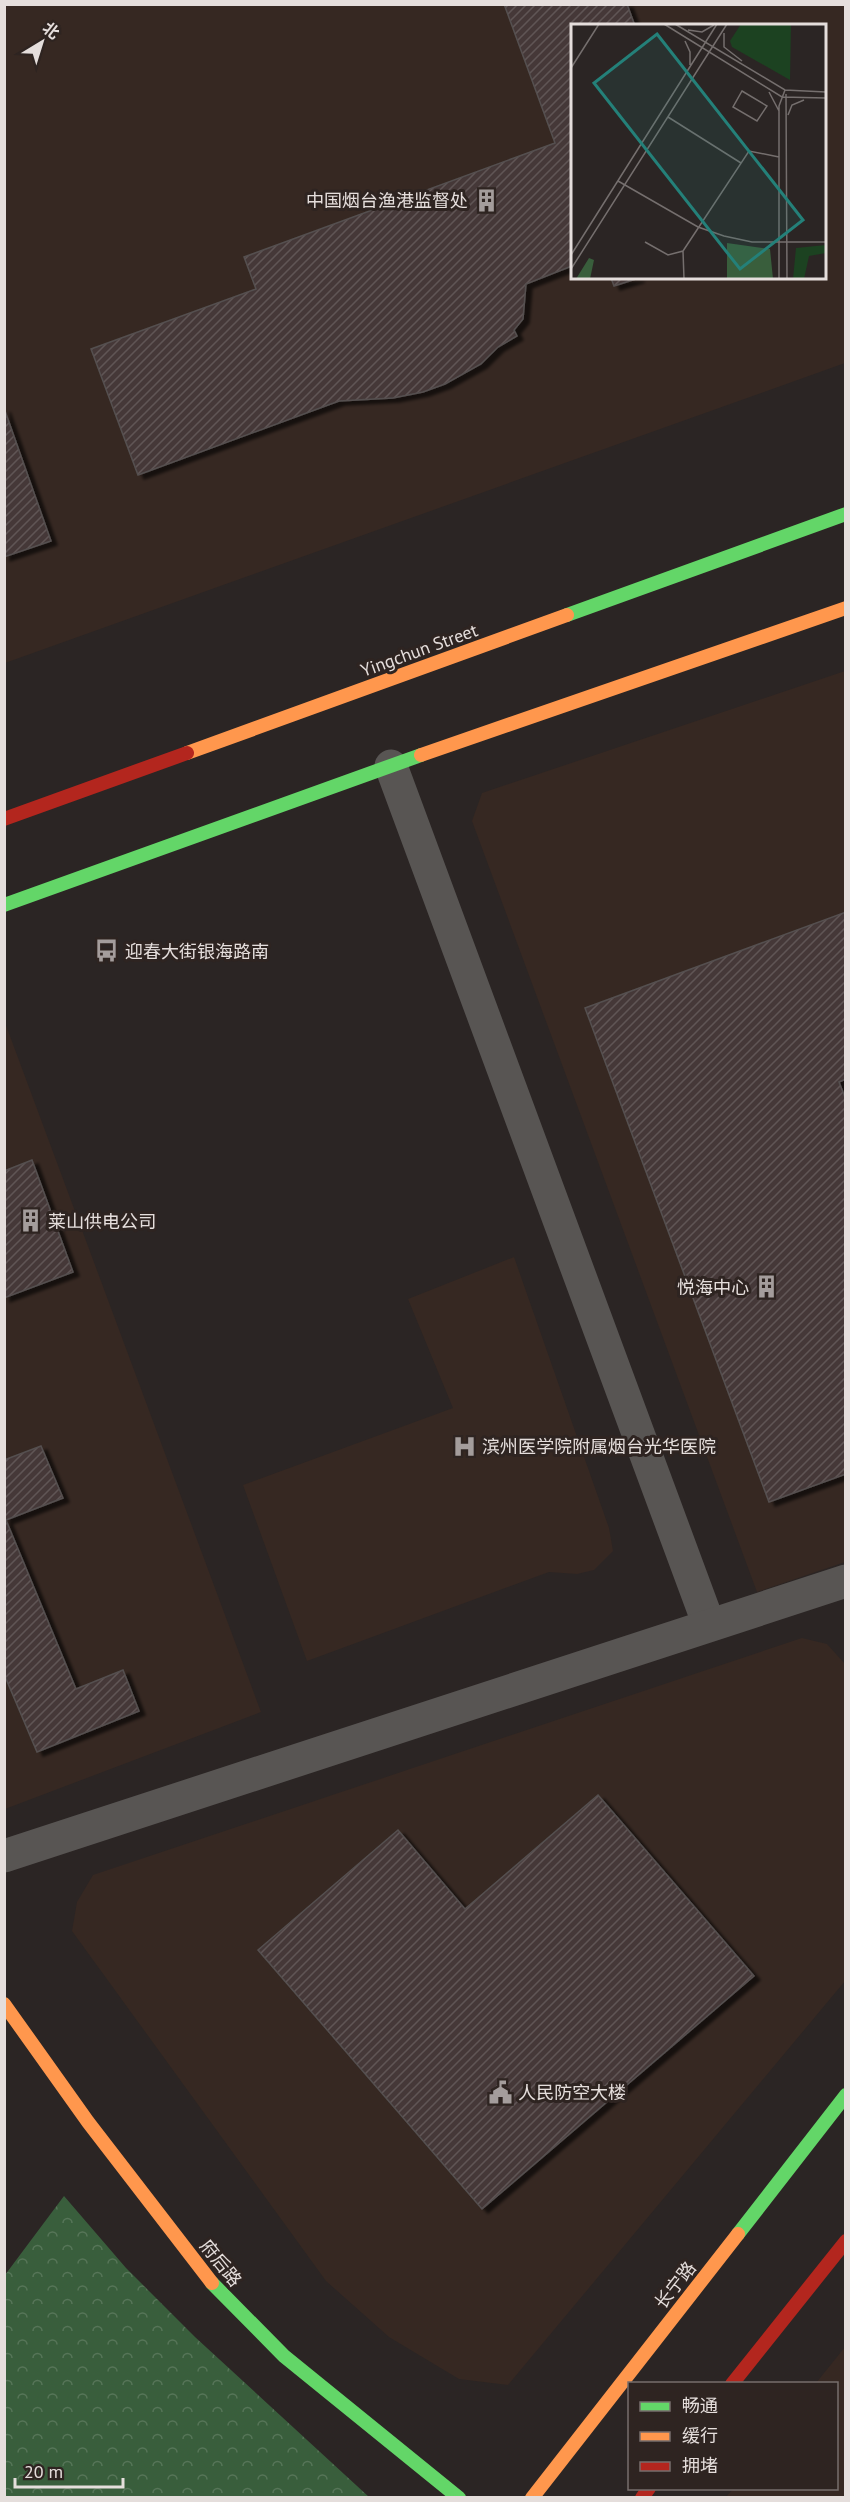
<svg xmlns="http://www.w3.org/2000/svg" width="850" height="2502" font-family="'PT Sans','Noto Sans SC',sans-serif">
<style>
.built{fill:#362822;fill-rule:evenodd}
.forest{fill:url(#forest-crowns)}
.building{fill:url(#building-hatch);stroke:#555050;stroke-width:1.5;filter:url(#shadow)}
.lines{fill:none;stroke-linecap:round;stroke-linejoin:round}
.street{stroke:#585553;stroke-width:33}
.fast{stroke:#63d668;stroke-width:14}
.slow{stroke:#ff974d;stroke-width:14}
.jam{stroke:#b3261e;stroke-width:14}
.labels{text-anchor:middle;dominant-baseline:central;stroke-width:6;stroke-linejoin:round;paint-order:stroke}
.poi-label{font-size:18px;fill:#e5dedc;stroke:#2e2421;text-anchor:start}
.street-label{font-size:18px;fill:#e5dedc;stroke:#2e2421}
.inset-road{fill:none;stroke:#756f6e;stroke-width:1.5}
.view{fill:#248079;fill-opacity:0.15;stroke:#248079;stroke-width:3}
.inset-edge{fill:none;stroke:#e5dedc;stroke-width:3}
</style>
<defs>
<pattern id="forest-crowns" width="20" height="18" patternUnits="userSpaceOnUse" patternTransform="scale(1.5)"><rect width="20" height="18" fill="#395e3c"/><path d="M2 6a3 3 0 1 1 6 0M12 15a3 3 0 1 1 6 0" fill="none" stroke="#567558"/></pattern>
<pattern id="building-hatch" width="6" height="6" patternUnits="userSpaceOnUse" patternTransform="scale(1.5)"><rect width="6" height="6" fill="#453939"/><path d="M-1 1l2-2M0 6l6-6M5 7l2-2" fill="none" stroke="#605555"/></pattern>
<filter id="shadow"><feDropShadow dx="6" dy="4" stdDeviation="1.5" flood-color="#0009"/></filter>
</defs>
<rect width="100%" height="100%" fill="#2b2524"/>
<g class="built">
<path d="M4 5H845V363L5 663ZM572 26H824V278H572Z"/>
<polygon points="845,671 845,1562 757,1592 472,821 482,793"/>
<polygon points="4,1020 261,1712 5,1809 4,1809"/>
<polygon points="514,1257 609,1528 613,1551 594,1570 577,1574 549,1572 307,1661 243,1485 453,1408 408,1299"/>
<polygon points="802,1638 827,1644 845,1664 845,1981 508,2385 459,2379 389,2337 326,2281 72,1931 77,1902 93,1875"/>
<polygon points="845,2347 845,2497 726,2497 733,2489 836,2488 836,2384 816,2383"/>
</g>
<polygon class="forest" points="64,2196 126,2268 195,2337 369,2497 5,2497 5,2275"/>
<g class="building">
<polygon points="504,4 627,4 635,26 572,26 572,266 526,284 523,319 514,330 517,336 498,347 481,364 445,384 423,392 393,398 339,401 138,475 91,349 256,289 244,257 555,143"/>
<polygon points="611,278 639,278 614,286"/>
<polygon points="4,408 51,541 4,557"/>
<polygon points="846,912 846,1079 839,1082 846,1100 846,1474 769,1502 585,1008"/>
<polygon points="32,1160 73,1272 4,1298 4,1171"/>
<polygon points="41,1446 63,1498 6,1520 76,1689 123,1670 139,1711 37,1752 4,1674 4,1460"/>
<polygon points="598,1795 754,1976 482,2209 258,1950 398,1830 465,1909"/>
</g>
<g class="lines">
<g class="street">
<polyline points="391,766 709,1625"/>
<polyline points="4,1856 846,1581"/>
</g>
<g class="fast">
<polyline points="567,615 846,514"/>
<polyline points="4,905 421,755"/>
<polyline points="738,2234 846,2095"/>
<polyline points="212,2283 284,2356 459,2498"/>
</g>
<g class="slow">
<polyline points="187,753 567,615"/>
<polyline points="421,755 846,608"/>
<polyline points="4,2004 88,2122 212,2283"/>
<polyline points="532,2498 738,2234"/>
</g>
<g class="jam">
<polyline points="4,819 187,753"/>
<polyline points="732,2384 846,2241"/>
<polyline points="642,2498 649,2488"/>
</g>
</g>
<defs>
<symbol id="building-bare" viewBox="-9 -9 18 18"><path d="M-4-6H4V6H1V3H-1V6H-4ZM-2.5-4.3h1.7v1.8h-1.7ZM.8-4.3h1.7v1.8H.8ZM-2.5-1h1.7V.8h-1.7ZM.8-1h1.7V.8H.8Z" fill="#a49d9c" stroke="#2e2421" stroke-width="2.5" paint-order="stroke"/></symbol>
<symbol id="bus-bare" viewBox="-9 -9 18 18"><path d="M-5-6H5V4H4V6H2V4H-2V6H-4V4H-5ZM-3.5-4V0h7V-4ZM-3.5 1.2v1.5H-2V1.2ZM2 1.2v1.5H3.5V1.2Z" fill="#a49d9c" stroke="#2e2421" stroke-width="2.5" paint-order="stroke"/></symbol>
<symbol id="hospital-bare" viewBox="-9 -9 18 18"><path d="M-5-5h3v3.5h4V-5h3V5h-3V1.5h-4V5h-3Z" fill="#a49d9c" stroke="#2e2421" stroke-width="2.5" paint-order="stroke"/></symbol>
<symbol id="civic-bare" viewBox="-9 -9 18 18"><path d="M-.6-6.5H3V-4.5H.6V-3L4-1V1h2V6H-6V1h2V-1L-.6-3ZM-1.2 2.5V6h2.4V2.5Z" fill="#a49d9c" stroke="#2e2421" stroke-width="2.5" paint-order="stroke"/></symbol>
</defs>
<g fill-rule="evenodd">
<use href="#building-bare" x="470" y="184" width="33" height="33"/>
<use href="#bus-bare" x="90" y="934" width="33" height="33"/>
<use href="#building-bare" x="14" y="1204" width="33" height="33"/>
<use href="#building-bare" x="750" y="1270" width="33" height="33"/>
<use href="#hospital-bare" x="448" y="1430" width="33" height="33"/>
<use href="#civic-bare" x="484" y="2076" width="33" height="33"/>
</g>
<g class="labels">
<g class="poi-label">
<text x="468" y="200" text-anchor="end">中国烟台渔港监督处</text>
<text x="125" y="951">迎春大街银海路南</text>
<text x="48" y="1221">莱山供电公司</text>
<text x="749" y="1287" text-anchor="end">悦海中心</text>
<text x="482" y="1446">滨州医学院附属烟台光华医院</text>
<text x="518" y="2092">人民防空大楼</text>
</g>
<g class="street-label">
<text transform="translate(419 650) rotate(-20)">Yingchun Street</text>
<text transform="translate(221 2263) rotate(51)">府后路</text>
<text transform="translate(675 2285) rotate(-52)">长宁路</text>
</g>
</g>
<g transform="translate(571 24)">
<rect width="255" height="255" fill="#2b2524"/>
<path d="M255 221V229L238 232 233 255H222L225 224Z" fill="#1c4221"/>
<path d="M156 219 199 225 202 255H156ZM18 234 23 236 19 255H5Z" fill="#395e3c"/>
<path d="M170 0H220L219 56 161 23 159 17Z" fill="#1c4221"/>
<path class="inset-road" d="M93 0 211 73 255 74M104 0 214 66 255 68M117 6 131 8 143 1M153 9V23L171 37M114 17 119 28V41M0 44 28 0M171 67 196 82 186 97 162 83ZM198 68 208 87M215 70 216 255M217 91 221 81 233 76M97 93 170 139M47 157 127 203 153 212 181 218H255M74 218 97 231 112 227 178 127 208 133M112 227 113 255M0 231 146 0M0 245 156 0M208 255V82L214 66"/>
<path class="view" d="M86 10 232 196 169 245 23 59Z"/>
<rect width="255" height="255" class="inset-edge"/>
</g>
<rect width="850" height="2502" fill="none" stroke="#e5dedc" stroke-width="12"/>
<rect x="628" y="2382" width="210" height="108" fill="#2e2421" stroke="#776e6c" stroke-width="1.5"/>
<rect x="640" y="2402" width="30" height="9" fill="#63d668" stroke="#776e6c" stroke-width="1.5"/>
<text x="682" y="2412" font-size="18" fill="#e5dedc">畅通</text>
<rect x="640" y="2432" width="30" height="9" fill="#ff974d" stroke="#776e6c" stroke-width="1.5"/>
<text x="682" y="2442" font-size="18" fill="#e5dedc">缓行</text>
<rect x="640" y="2462" width="30" height="9" fill="#b3261e" stroke="#776e6c" stroke-width="1.5"/>
<text x="682" y="2472" font-size="18" fill="#e5dedc">拥堵</text>
<g transform="translate(42 42) rotate(38)" stroke="#2e2421" stroke-width="4.5" paint-order="stroke">
<path d="M0-4.5L10 22L0 15L-10 22Z" fill="#e5dedc"/>
<text y="-9" font-size="16" font-weight="bold" text-anchor="middle" fill="#e5dedc">北</text>
</g>
<path d="M15 2478v9h108v-9" fill="none" stroke="#e5dedc" stroke-width="3"/>
<text x="24" y="2478" font-size="18" fill="#e5dedc" stroke="#2e2421" stroke-width="4.5" paint-order="stroke">20 m</text>
</svg>
